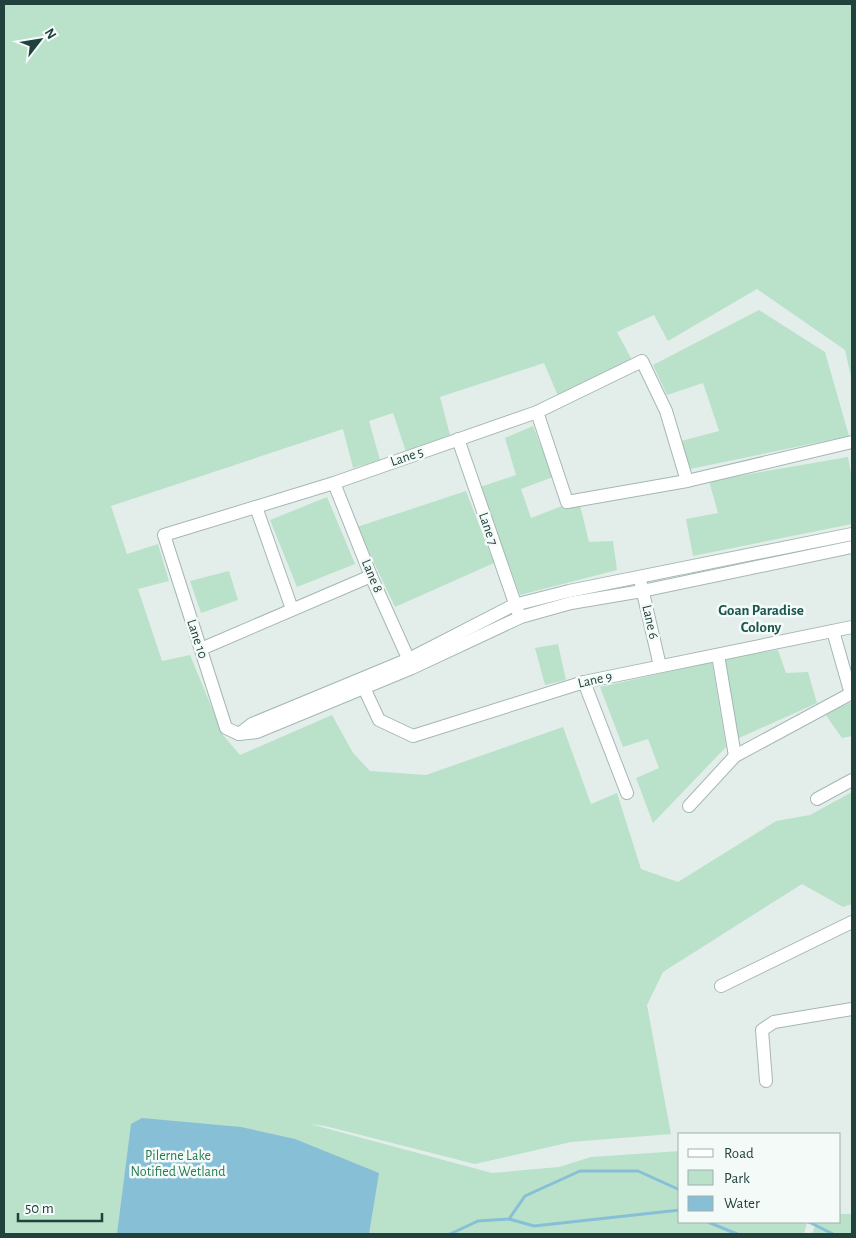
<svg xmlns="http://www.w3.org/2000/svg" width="856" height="1238" font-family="'Alegreya Sans',sans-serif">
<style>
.green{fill:#bae1ca}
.water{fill:#87bfd7}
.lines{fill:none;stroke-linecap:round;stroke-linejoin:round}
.stream{stroke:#87bfd7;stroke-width:3}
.minor-casing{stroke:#a5b7b3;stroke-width:14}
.minor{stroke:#fff;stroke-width:12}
.labels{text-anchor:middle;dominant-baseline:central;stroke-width:5;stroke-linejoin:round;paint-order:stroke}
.street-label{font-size:14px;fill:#21413d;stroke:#f4faf8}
.park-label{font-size:14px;fill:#287b54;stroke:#f4faf8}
.neighbourhood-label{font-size:15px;font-weight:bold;fill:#1b554f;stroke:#f4faf8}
</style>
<rect width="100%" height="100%" fill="#e3eeeb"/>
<g class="green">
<polygon points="4,4 852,4 852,381 845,350 757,289 668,341 654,315 617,332 632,360 558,396 544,363 440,397 450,435 406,452 393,413 369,421 380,460 353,468 343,429 111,506 127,554 158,544 169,581 138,589 162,661 190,655 223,735 240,755 332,715 353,753 370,771 426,775 563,727 591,804 617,793 641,869 678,882 776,821 810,815 852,792 852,904 843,907 802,884 663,972 647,1005 671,1134 571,1142 475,1164 325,1126 310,1124 492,1173 559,1167 591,1157 680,1151 680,1222 807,1222 804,1234 4,1234"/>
<polygon points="759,310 825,352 849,436 690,469 681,441 719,431 703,383 667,395 653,365"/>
<polygon points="533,426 553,477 521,489 531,518 562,506 580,505 589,542 613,541 617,570 520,595 480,487 516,475 505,438"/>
<polygon points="848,457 852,479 852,524 693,556 686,519 718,513 709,481"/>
<polygon points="466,491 494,563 395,607 357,527"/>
<polygon points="327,497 355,564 297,587 270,520"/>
<polygon points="229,571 238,600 201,613 190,581"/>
<polygon points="558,644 566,680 545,685 535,648"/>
<polygon points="778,650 786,673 808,672 817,703 737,739 723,659"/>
<polygon points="712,662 726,747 653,823 636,778 659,768 648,739 623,747 600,687"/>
<polygon points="852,702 852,736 842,738 825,714"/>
<polygon points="840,1214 852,1214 852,1234 812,1234 816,1222 840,1222"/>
</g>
<polygon class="water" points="142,1118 241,1127 295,1139 379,1173 369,1234 117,1234 131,1124"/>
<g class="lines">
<g class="stream">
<polyline points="509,1219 534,1226 680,1210"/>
<polyline points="708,1222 737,1234"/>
<polyline points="809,1222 833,1234"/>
<polyline points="450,1234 478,1221 509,1219 525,1196 580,1171 638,1171 680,1190"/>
</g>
<defs>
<g id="minor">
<polyline points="537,412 567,502 687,481 852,442"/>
<polyline points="458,439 518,612"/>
<polyline points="334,483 371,576 412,667"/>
<polyline points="256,507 292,609"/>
<polyline points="641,584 660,666"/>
<polyline points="833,631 851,694"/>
<polyline points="201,649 371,576"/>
<polyline points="718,655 735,756"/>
<polyline points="584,682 627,793"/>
<polyline points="364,688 379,720 413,736 584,682 852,627"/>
<polyline points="239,734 226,728 164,535 334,483 537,412 642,361 666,411 687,481"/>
<polyline points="239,734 252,724 409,659 514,605 569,591 852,534"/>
<polyline points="239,734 257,732 412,668 521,617 571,603 642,591 852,547"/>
<polyline points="817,799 852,780"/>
<polyline points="689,806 735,756 852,693"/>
<polyline points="721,986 852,922"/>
<polyline points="766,1081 762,1030 774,1022 852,1009"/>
</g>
</defs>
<use href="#minor" class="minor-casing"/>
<use href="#minor" class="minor"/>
</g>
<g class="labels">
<g class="street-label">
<text transform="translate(407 457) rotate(-19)">Lane 5</text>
<text transform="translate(488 529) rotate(71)">Lane 7</text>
<text transform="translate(372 576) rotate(67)">Lane 8</text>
<text transform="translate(650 622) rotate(77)">Lane 6</text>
<text transform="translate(197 639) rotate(72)">Lane 10</text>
<text transform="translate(595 680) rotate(-13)">Lane 9</text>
</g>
<g class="park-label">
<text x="178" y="1156">Pilerne Lake<tspan x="178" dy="16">Notified Wetland</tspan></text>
</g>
<g class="neighbourhood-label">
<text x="761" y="610">Goan Paradise<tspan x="761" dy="17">Colony</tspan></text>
</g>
</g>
<rect width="856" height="1238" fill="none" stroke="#21413d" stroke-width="10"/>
<rect x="678" y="1133" width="162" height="90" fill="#f4faf8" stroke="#a0b0ad"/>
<rect x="688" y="1149" width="25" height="8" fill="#ffffff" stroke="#a0b0ad"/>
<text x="724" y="1158" font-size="15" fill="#21413d">Road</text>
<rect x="688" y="1170" width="25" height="15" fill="#bae1ca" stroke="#a0b0ad"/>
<text x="724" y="1183" font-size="15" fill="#21413d">Park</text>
<rect x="688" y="1196" width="25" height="15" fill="#87bfd7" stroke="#a0b0ad"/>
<text x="724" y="1208" font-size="15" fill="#21413d">Water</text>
<g transform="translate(40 40) rotate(59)" stroke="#f4faf8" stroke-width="4" paint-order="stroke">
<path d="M0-4L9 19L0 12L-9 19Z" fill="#21413d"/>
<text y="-8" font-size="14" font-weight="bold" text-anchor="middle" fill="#21413d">N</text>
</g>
<path d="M18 1213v8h84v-8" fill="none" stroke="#21413d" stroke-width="2.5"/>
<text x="25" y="1213" font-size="15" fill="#21413d" stroke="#f4faf8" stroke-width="4" paint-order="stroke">50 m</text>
</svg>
